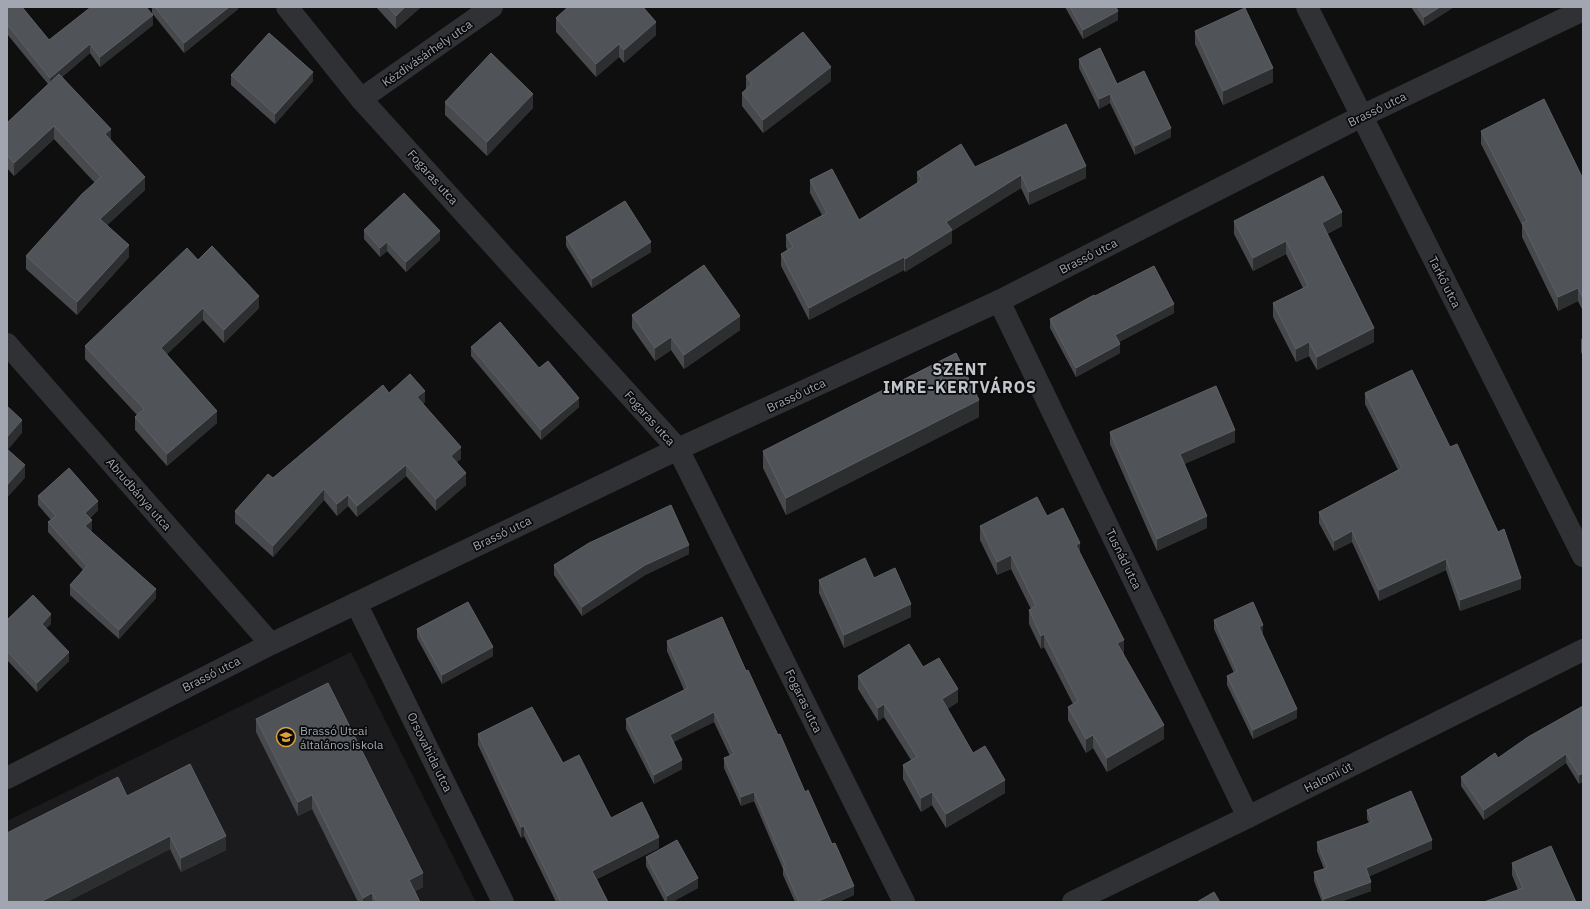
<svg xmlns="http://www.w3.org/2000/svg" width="1590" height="909" font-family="'IBM Plex Sans',sans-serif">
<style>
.built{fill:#1b1b1d}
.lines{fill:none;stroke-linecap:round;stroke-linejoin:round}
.minor{stroke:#303135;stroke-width:22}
.wall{fill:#47494d}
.shaded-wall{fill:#2c2e30}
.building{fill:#505358;stroke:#5d6066}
.labels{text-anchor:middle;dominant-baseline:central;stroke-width:3.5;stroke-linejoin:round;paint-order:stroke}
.street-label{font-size:12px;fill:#a1a6b0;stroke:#0a0a0b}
.poi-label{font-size:12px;fill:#a1a6b0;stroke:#0a0a0b;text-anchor:start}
.district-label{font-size:16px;font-weight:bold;letter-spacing:1px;fill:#c2c5cc;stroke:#0a0a0b}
</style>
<rect width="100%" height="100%" fill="#0f0f10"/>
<polygon class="built" points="351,652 476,902 7,902 7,821"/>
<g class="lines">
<g class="minor">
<polyline points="287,7 361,99 678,449 904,902"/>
<polyline points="1307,7 1583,556"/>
<polyline points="361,99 492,7"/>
<polyline points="999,301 1248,817"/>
<polyline points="7,344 271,644"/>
<polyline points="356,603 503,902"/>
<polyline points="7,778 271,644 678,449 999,301 1362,116 1583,10"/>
<polyline points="1073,902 1248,817 1583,650"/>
</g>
</g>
<g class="wall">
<polygon points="7,7 49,40 153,25 100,67 90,53 62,77 111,141 145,190 107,225 129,257 77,315 26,269 26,256 95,183 54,139 14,176 7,168 7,123 48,84 7,34"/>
<polygon points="152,7 238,7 238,9 184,53 152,13"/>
<polygon points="376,7 421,7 396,29"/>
<polygon points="1065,7 1116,7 1118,20 1083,39"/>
<polygon points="1411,7 1454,7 1424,26"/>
<polygon points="556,18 656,35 624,63 619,57 596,77 556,32"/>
<polygon points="1195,31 1273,82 1223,105 1195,44"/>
<polygon points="1079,59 1117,84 1171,137 1135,155 1110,103 1099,109 1079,68"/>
<polygon points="231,75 313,81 275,124 231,85"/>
<polygon points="746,76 831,81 763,133 742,106 742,93 746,89"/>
<polygon points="445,102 533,108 487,156 445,115"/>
<polygon points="1481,131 1583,179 1583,311 1578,301 1558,311 1522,237 1522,225 1481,144"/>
<polygon points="975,167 1086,178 1029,205 1021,188 952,231 952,243 905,272 904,270 809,320 781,266 781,254 787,250 786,247 786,235 822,215 810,193 810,180 859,220 917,183 917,172"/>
<polygon points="1234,221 1342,226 1327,234 1374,342 1317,370 1309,356 1296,362 1273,317 1273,303 1303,288 1286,254 1253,271 1234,234"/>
<polygon points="364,230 440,240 406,272 387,251 380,257 364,239"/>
<polygon points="566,237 651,252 592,288 566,246"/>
<polygon points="198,260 259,308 224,343 203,320 167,354 217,423 167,466 135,430 135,417 137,415 85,359 85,346"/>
<polygon points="1095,296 1174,313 1119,342 1120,353 1076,377 1050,328 1050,319"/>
<polygon points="632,315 740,330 684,369 671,350 655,361 632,328"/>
<polygon points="1583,338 1583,356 1581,352 1581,339"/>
<polygon points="471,347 539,368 579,407 541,440 471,356"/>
<polygon points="1365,393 1521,589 1460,611 1446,570 1379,601 1352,542 1334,551 1319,523 1319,512 1398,470 1365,404"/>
<polygon points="425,402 423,404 461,459 457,462 466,485 436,511 406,476 357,517 348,506 337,516 324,500 273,557 235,523 235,511 273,478"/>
<polygon points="979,417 786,515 763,468 763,451"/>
<polygon points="1110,432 1235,442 1184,464 1207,528 1157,551 1110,444"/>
<polygon points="38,496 98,510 90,518 92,530 90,531 156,598 119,639 70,595 70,585 83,570 48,532 48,522 51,520 38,505"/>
<polygon points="1047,516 1080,554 1124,653 1123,654 1164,739 1107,772 1093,748 1086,753 1068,720 1068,707 1073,704 1044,647 1041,649 1029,624 1029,610 1031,609 1011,569 997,575 980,540 980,526"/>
<polygon points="689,554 645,575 582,616 554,575 554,565"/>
<polygon points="874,578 911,617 844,648 819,593 819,580"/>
<polygon points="7,620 51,624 46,628 69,661 37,692 7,660"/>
<polygon points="1214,620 1263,634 1262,635 1297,718 1253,739 1227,685 1227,676 1234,673 1214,629"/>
<polygon points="417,629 493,656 442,684 417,638"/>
<polygon points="667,641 746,671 805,792 854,895 838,902 795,902 783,875 783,869 754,801 741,806 724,768 724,758 730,756 714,722 673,742 682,769 654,784 626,729 626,719 684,690 667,651"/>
<polygon points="923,667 958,702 947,709 973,753 1005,793 946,828 932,805 921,812 903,779 903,765 911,760 884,717 878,721 858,689 858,676"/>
<polygon points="1583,706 1579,784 1566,763 1484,820 1461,786 1461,777 1498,758"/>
<polygon points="256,719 423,887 415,891 420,902 358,902 312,809 298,816 256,732"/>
<polygon points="478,734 563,763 611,818 659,848 597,879 608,902 556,902 524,836 521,838 478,745"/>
<polygon points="127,796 226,850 181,872 170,849 67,902 7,902"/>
<polygon points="1367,810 1432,849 1369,876 1371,891 1340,902 1322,902 1314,881 1314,872 1324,869 1317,851 1317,842 1369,823 1367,819"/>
<polygon points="646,857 698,888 672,902 665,902 646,866"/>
<polygon points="1512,863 1576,902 1518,890 1512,875"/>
</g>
<g class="shaded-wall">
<polygon points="229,7 238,7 238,9 184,53 184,43"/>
<polygon points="405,7 421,7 396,29 396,16"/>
<polygon points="1440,7 1454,7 1424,26 1424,17"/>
<polygon points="1118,11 1118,20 1083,39 1083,30"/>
<polygon points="153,15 153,25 100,67 100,57"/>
<polygon points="656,22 656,35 624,63 624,50"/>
<polygon points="90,44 90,53 50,87 50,78"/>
<polygon points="619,44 619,57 596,77 596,64"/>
<polygon points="831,67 831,81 763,133 763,120"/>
<polygon points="1273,68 1273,82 1223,105 1223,91"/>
<polygon points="313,72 313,81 275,124 275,114"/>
<polygon points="533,94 533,108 487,156 487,142"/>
<polygon points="1110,94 1110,103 1099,109 1099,99"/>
<polygon points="54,126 54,139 14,176 14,163"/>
<polygon points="1171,128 1171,137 1135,155 1135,146"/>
<polygon points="111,129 111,141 105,134"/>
<polygon points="1086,166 1086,178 1029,205 1029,192"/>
<polygon points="1021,175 1021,188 952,231 952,243 905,272 905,259 946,222"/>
<polygon points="145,177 145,190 100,232 100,219"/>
<polygon points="1342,212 1342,226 1322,236 1322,223"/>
<polygon points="440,231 440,240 406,272 406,262"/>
<polygon points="1286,241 1286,254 1253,271 1253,258"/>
<polygon points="387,242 387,251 380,257 380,248"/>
<polygon points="651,242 651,252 592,288 592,279"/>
<polygon points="129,245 129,257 77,315 77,302"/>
<polygon points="904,257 904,270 809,320 809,308"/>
<polygon points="1578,288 1578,301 1558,311 1558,297"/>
<polygon points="259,296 259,308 224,343 224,330"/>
<polygon points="1174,304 1174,313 1115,344 1115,335"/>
<polygon points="203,308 203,320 161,360 161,348"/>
<polygon points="740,316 740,330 684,369 684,355"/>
<polygon points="1374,328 1374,342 1317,370 1317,357"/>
<polygon points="671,337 671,350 655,361 655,348"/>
<polygon points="1309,342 1309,356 1296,362 1296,349"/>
<polygon points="1120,344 1120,353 1076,377 1076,368"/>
<polygon points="425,391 425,402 417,409 417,397"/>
<polygon points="579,398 579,407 541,440 541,430"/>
<polygon points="979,400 979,417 786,515 786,498"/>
<polygon points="217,411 217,423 167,466 167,454"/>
<polygon points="22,420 22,433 7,451 7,437"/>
<polygon points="1235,430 1235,442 1180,466 1180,454"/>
<polygon points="461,447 461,459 451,467 451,456"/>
<polygon points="25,465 25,478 7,498 7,485"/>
<polygon points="406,465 406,476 357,517 357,506"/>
<polygon points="466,473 466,485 436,511 436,499"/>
<polygon points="324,489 324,500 273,557 273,546"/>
<polygon points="348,495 348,506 337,516 337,504"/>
<polygon points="98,501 98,510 85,522 85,513"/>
<polygon points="1207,516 1207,528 1157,551 1157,539"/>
<polygon points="92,520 92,530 85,536 85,526"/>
<polygon points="1352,531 1352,542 1334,551 1334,541"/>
<polygon points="1080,543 1080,556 1076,545"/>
<polygon points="689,545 689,554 645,575 582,616 582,607 645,565"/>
<polygon points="1011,555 1011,569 997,575 997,562"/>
<polygon points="1446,559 1446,570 1379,601 1379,590"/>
<polygon points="1521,578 1521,589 1460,611 1460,600"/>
<polygon points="156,589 156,598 119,639 119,630"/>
<polygon points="911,604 911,617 844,648 844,635"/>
<polygon points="51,614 51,624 42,633 42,624"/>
<polygon points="1263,625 1263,634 1259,636 1259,627"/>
<polygon points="1044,634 1044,647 1041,649 1041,636"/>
<polygon points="1124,640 1124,653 1117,657 1117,643"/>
<polygon points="493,647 493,656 442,684 442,675"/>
<polygon points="69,652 69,661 37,692 37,683"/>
<polygon points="958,689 958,702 942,713 942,699"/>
<polygon points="884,704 884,717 878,721 878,708"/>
<polygon points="1297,709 1297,718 1253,739 1253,730"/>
<polygon points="714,712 714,722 670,744 670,735"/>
<polygon points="1164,725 1164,739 1107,772 1107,758"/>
<polygon points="1093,735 1093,748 1086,753 1086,739"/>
<polygon points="1566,754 1566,763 1484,820 1484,810"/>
<polygon points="682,760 682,769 654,784 654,775"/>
<polygon points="1583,773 1583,782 1579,784 1579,775"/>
<polygon points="1005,780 1005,793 946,828 946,814"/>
<polygon points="754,792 754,801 741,806 741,797"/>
<polygon points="932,792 932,805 921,812 921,798"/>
<polygon points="312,795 312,809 298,816 298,802"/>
<polygon points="524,826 524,836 521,838 521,827"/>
<polygon points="170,836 170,849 67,902 40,902"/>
<polygon points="226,836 226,850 181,872 181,858"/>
<polygon points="659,837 659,848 592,881 592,871"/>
<polygon points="1432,840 1432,849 1366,878 1366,868"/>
<polygon points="423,873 423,887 409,893 409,880"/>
<polygon points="698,878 698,888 672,902 667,902 667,896"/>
<polygon points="1371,882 1371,891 1340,902 1324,902 1324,899"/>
<polygon points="854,886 854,895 838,902 816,902"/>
<polygon points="372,893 372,902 363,902 363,898"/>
</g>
<g class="building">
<polygon points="7,7 22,7 49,40 91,7 146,7 153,15 100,57 90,44 50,78 7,24"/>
<polygon points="155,7 229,7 184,43"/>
<polygon points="388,7 405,7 396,16"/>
<polygon points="568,7 643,7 656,22 624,50 619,44 596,64 556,18"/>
<polygon points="1070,7 1116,7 1118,11 1083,30"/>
<polygon points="1417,7 1440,7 1424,17"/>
<polygon points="1245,8 1273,68 1223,91 1195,31"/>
<polygon points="803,32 831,67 763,120 742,93 752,84 746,76"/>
<polygon points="269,33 313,72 275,114 231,75"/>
<polygon points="1100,48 1117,84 1144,71 1171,128 1135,146 1110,94 1099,99 1079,59"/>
<polygon points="491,53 533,94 487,142 445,102"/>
<polygon points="59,74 111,129 105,134 145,177 100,219 129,245 77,302 26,256 82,194 101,177 54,126 14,163 7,155 7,123"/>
<polygon points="1544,99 1583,179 1583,298 1578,288 1558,297 1522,223 1527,221 1481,131"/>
<polygon points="1066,124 1086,166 1029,192 1021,175 946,222 952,230 905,259 904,257 809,308 781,254 793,247 786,235 827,213 810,180 832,169 859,220 922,180 917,172 961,144 975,167"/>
<polygon points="1323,176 1342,212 1322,223 1374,328 1317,357 1309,342 1296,349 1273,303 1308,286 1286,241 1253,258 1234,221"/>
<polygon points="404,193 440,231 406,262 387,242 380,248 364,230"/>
<polygon points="625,201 651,242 592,279 566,237"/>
<polygon points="212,246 259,296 224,330 203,308 161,348 217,411 167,454 135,417 144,409 85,346 187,248 198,260"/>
<polygon points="704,265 740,316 684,355 671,337 655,348 632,315"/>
<polygon points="1154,266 1174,304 1115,335 1120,344 1076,368 1050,319 1094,295 1095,296"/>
<polygon points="500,322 539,368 548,361 579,398 541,430 471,347"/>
<polygon points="956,353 979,400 786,498 763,451"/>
<polygon points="1412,370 1450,447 1457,444 1498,532 1504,529 1521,578 1460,600 1446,559 1379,590 1352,531 1334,541 1319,512 1402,468 1365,393"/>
<polygon points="410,374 425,391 417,397 461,447 451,456 466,473 436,499 406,465 357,506 348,495 337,504 324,489 273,546 235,511 268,474 273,478 383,385 389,393"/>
<polygon points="1216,386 1235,430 1180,454 1207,516 1157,539 1110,432"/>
<polygon points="7,406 22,420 7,437"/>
<polygon points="7,449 25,465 7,485"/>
<polygon points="69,468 98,501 85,513 92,520 85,526 156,589 119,630 70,585 87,566 48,522 56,516 38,496"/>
<polygon points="1037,497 1047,516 1063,508 1080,543 1076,545 1124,640 1117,643 1164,725 1107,758 1093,735 1086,739 1068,707 1078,701 1044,634 1041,636 1029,610 1036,606 1011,555 997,562 980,526"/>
<polygon points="671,505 689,545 645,565 582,607 554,565 589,543"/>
<polygon points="865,558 874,578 895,568 911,604 844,635 819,580"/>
<polygon points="33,595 51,614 42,624 69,652 37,683 7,651 7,620"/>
<polygon points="468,602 493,647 442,675 417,629"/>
<polygon points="1253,602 1263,625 1259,627 1297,709 1253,730 1227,676 1237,671 1214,620"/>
<polygon points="722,617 746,671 748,670 778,735 780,734 805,792 808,790 832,844 835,843 854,886 816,902 799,902 783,866 785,865 754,792 741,797 724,758 734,754 714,712 670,735 682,760 654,775 626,719 688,688 667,641"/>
<polygon points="909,644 923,667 939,658 958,689 942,699 973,753 985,746 1005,780 946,814 932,792 921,798 903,765 917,757 884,704 878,708 858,676"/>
<polygon points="328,683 423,873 409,880 420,902 377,902 372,893 363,898 312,795 298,802 256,719"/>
<polygon points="1583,706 1583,773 1579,775 1566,754 1484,810 1461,777 1495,753 1498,758 1528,737"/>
<polygon points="532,707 563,763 579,755 611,818 642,802 659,837 592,871 608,902 561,902 524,826 521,827 478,734"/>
<polygon points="190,764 226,836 181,858 170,836 40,902 7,902 7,833 118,777 127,796"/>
<polygon points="1411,791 1432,840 1366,868 1371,882 1324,899 1314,872 1327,868 1317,842 1372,822 1367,810"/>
<polygon points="677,840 698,878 667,896 646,857"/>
<polygon points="1551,846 1576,902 1484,902 1523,888 1512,863"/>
<polygon points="1214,892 1220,902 1197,902"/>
</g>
<defs>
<symbol id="school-ring" viewBox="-11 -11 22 22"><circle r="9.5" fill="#0a0a0b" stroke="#dea039" stroke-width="1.5"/><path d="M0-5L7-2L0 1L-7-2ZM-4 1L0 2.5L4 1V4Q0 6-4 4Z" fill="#dea039"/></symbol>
</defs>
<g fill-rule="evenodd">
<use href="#school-ring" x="275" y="726" width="22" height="22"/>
</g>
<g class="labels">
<g class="street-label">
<text transform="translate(427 53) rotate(-35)">Kézdivásárhely utca</text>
<text transform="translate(1377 109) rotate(-26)">Brassó utca</text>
<text transform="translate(433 177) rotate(48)">Fogaras utca</text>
<text transform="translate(1088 256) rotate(-27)">Brassó utca</text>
<text transform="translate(1445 282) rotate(63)">Tarkő utca</text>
<text transform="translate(796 395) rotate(-25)">Brassó utca</text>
<text transform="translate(650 418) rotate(48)">Fogaras utca</text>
<text transform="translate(139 494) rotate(49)">Abrudbánya utca</text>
<text transform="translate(502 533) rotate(-26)">Brassó utca</text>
<text transform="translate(1124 559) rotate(64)">Tusnád utca</text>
<text transform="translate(211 674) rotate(-27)">Brassó utca</text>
<text transform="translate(804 701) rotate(64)">Fogaras utca</text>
<text transform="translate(430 752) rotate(64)">Orsovahida utca</text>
<text transform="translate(1328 777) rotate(-27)">Halomi út</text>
</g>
<g class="poi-label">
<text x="300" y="730">Brassó Utcai<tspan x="300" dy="14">általános iskola</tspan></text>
</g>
<g class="district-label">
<text x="960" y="369">SZENT<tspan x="960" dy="18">IMRE-KERTVÁROS</tspan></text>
</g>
</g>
<rect width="1590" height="909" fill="none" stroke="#a1a6b0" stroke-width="16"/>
</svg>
